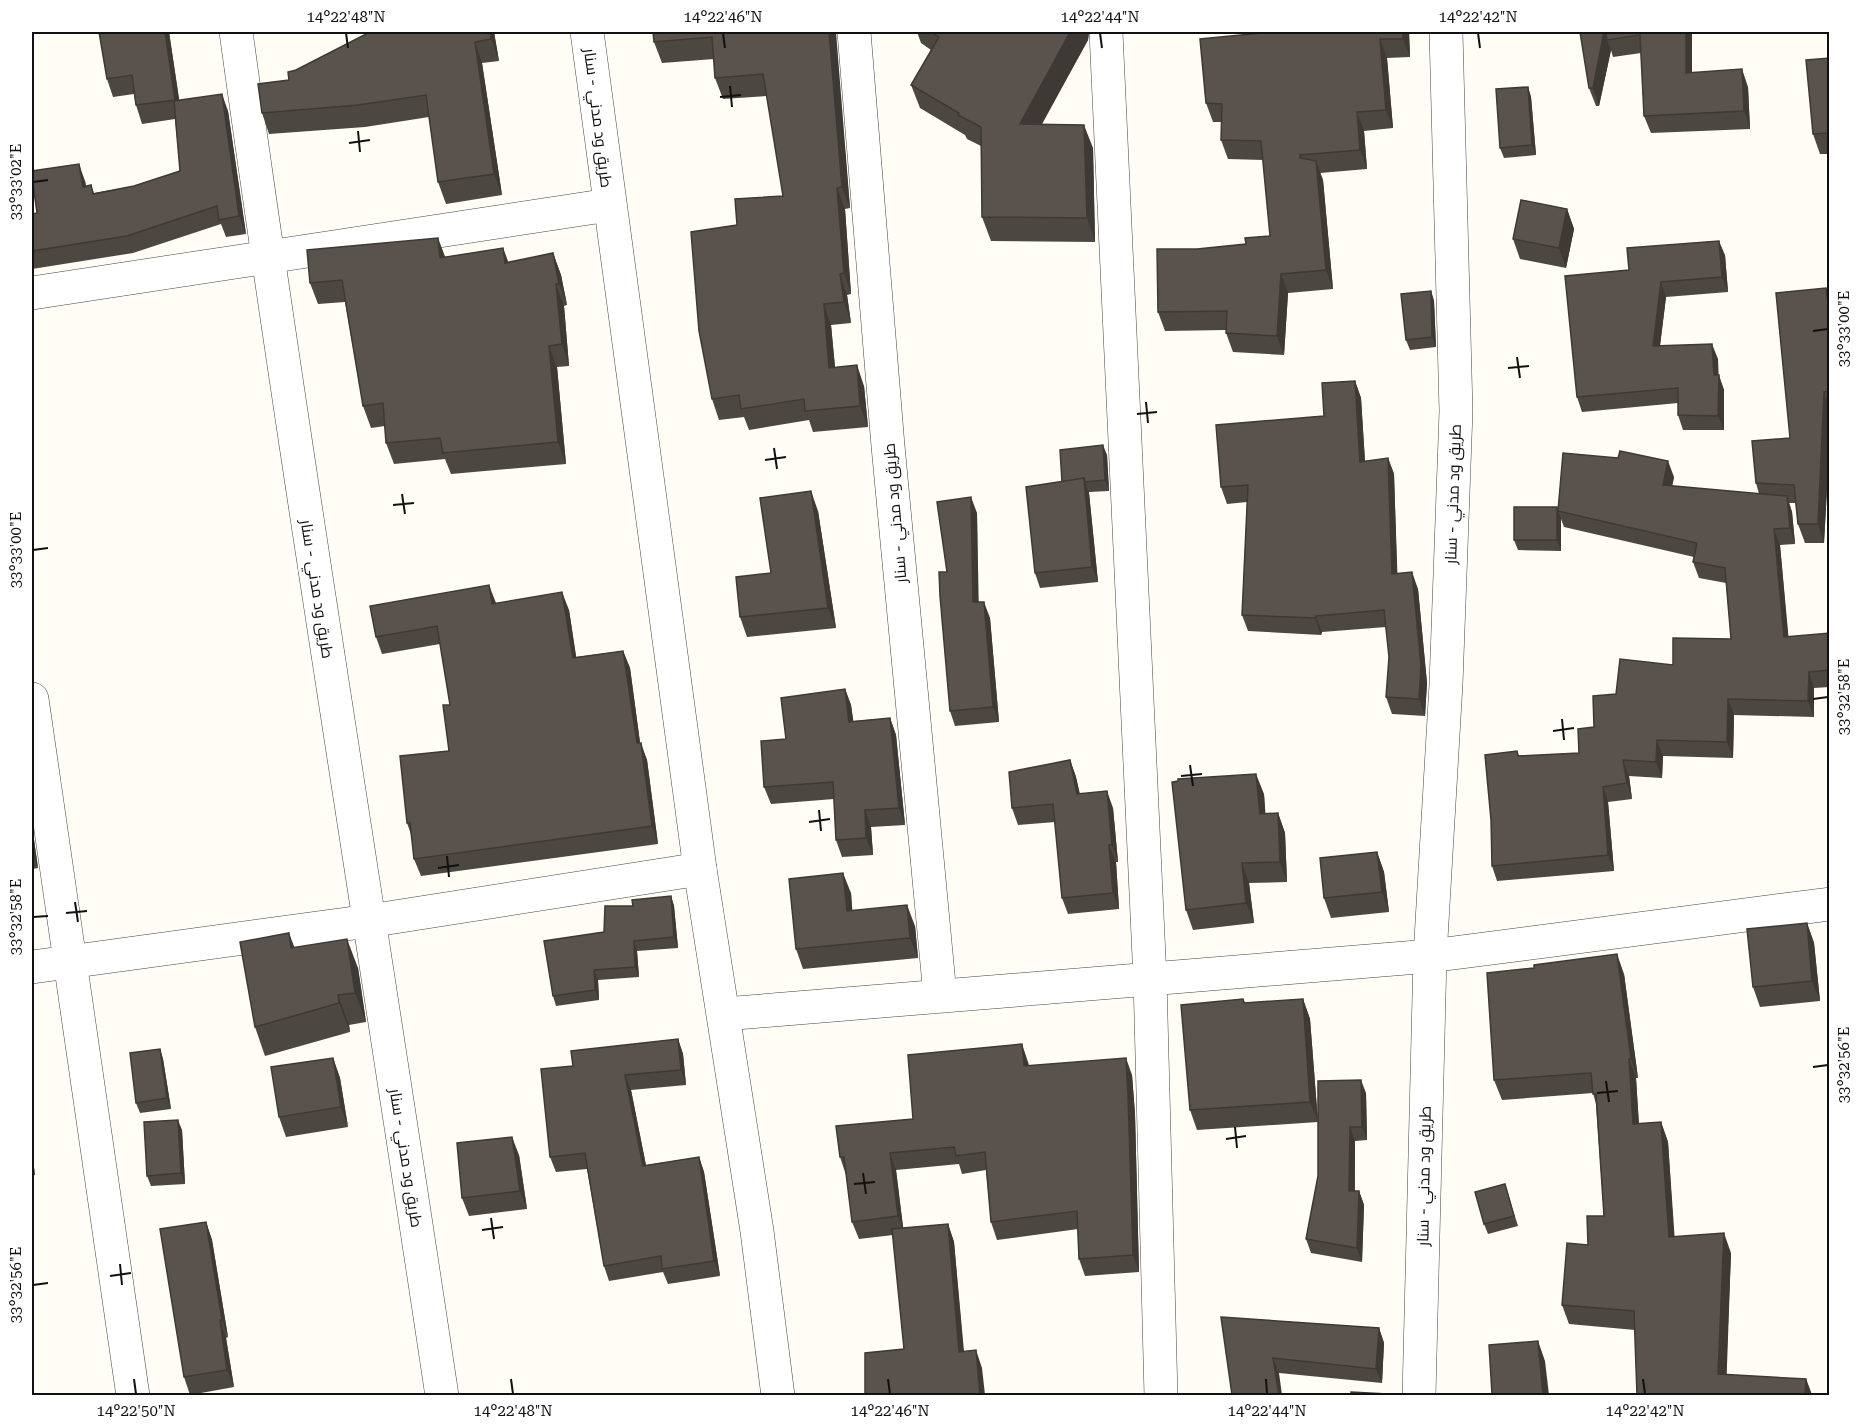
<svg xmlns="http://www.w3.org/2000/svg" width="1861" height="1427" font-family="'Roboto Serif',Cairo,serif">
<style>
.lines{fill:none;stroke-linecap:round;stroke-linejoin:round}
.minor-casing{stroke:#444;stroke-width:34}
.minor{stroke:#fff;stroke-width:33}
.wall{fill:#4d4742}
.shaded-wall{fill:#3f3936}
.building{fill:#5a524d;stroke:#3f3936;stroke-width:1.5}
.ticks{fill:none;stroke:#111;stroke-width:2}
.labels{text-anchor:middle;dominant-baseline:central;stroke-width:6;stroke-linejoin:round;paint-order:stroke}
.street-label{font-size:16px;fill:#111;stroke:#fff}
.neatline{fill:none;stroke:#111;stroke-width:2}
.ticks-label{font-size:15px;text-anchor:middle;fill:#111}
</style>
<rect width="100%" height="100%" fill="#fffdf5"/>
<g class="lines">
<defs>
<g id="minor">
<path d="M236 32C299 487 374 941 442 1396"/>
<polyline points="587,32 700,869 757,1231 778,1396"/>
<polyline points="854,32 888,446 940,995"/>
<polyline points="1106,32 1150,979 1161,1396"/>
<polyline points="32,293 609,205"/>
<polyline points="32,699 133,1396"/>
<polyline points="32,967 369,921 700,869"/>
<polyline points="724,1014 1430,956 1830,904"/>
<polyline points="1419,1396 1430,956 1446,684 1456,411 1446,32"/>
</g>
</defs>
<use href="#minor" class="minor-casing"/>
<use href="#minor" class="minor"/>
</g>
<g class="wall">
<polygon points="99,32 169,32 179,100 228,111 246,234 226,237 221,224 133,253 32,269 32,214 37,213 85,181 86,186 91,185 94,193 134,186 180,171 175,119 142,124 136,105 134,94 113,97 107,79"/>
<polygon points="370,32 494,32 499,61 482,63 502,195 446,204 438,182 429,117 365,127 269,134 262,113 296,70"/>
<polygon points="653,32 835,34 850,208 845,209 851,294 847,295 851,323 831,325 835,367 864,386 868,427 813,432 809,420 749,430 744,417 719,420 712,399 737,225 783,196 767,96 723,99 715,78 714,59 662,63 654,42"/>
<polygon points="917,32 1089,32 1088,40 1041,124 1093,148 1095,242 991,241 982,217 981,146 967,139 965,135 920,108 911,85 931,50 921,43"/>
<polygon points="1273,32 1409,32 1410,57 1387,58 1393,128 1364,131 1367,169 1320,173 1323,180 1333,289 1288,293 1284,355 1233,352 1226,333 1226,330 1165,331 1158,312 1197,249 1246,244 1270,236 1263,160 1228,159 1221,140 1221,122 1213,122 1206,103"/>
<polygon points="1580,32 1692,32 1692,73 1748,87 1750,129 1651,133 1644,116 1641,53 1613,57 1611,50 1599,106 1596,106 1589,88"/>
<polygon points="1830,58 1830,154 1820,154 1813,134"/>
<polygon points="1528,87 1531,97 1536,155 1504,158 1500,148"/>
<polygon points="1567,209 1574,229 1566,268 1520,259 1513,239"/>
<polygon points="503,248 508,263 553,253 561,275 567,305 564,306 569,366 557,367 566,464 451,474 445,459 394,464 386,443 385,426 371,428 363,406 345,302 318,304 310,283 445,257"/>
<polygon points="1725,255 1728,292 1666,297 1660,346 1718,359 1718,375 1724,390 1724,430 1683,430 1678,415 1678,403 1582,412 1577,397 1629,270"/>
<polygon points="1826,288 1830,297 1830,435 1824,543 1805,543 1798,524 1796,503 1789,503 1792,512 1795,544 1780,545 1788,637 1830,633 1830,687 1814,688 1814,717 1734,715 1733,758 1663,756 1662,778 1629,776 1632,799 1608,802 1614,871 1497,881 1492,866 1517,751 1519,756 1579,753 1594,727 1616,694 1673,665 1731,639 1726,583 1699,578 1693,562 1694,557 1564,527 1561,519 1561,551 1518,550 1514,540 1558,510 1674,477 1672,486 1759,494 1756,483 1790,438"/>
<polygon points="1431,291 1434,301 1436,347 1410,350 1406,340"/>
<polygon points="1355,381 1361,398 1365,461 1388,458 1394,474 1397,573 1418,589 1427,683 1425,716 1392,714 1386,697 1389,657 1386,627 1322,632 1321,635 1248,631 1242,615 1247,502 1227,504 1221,487 1324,416"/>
<polygon points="1107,455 1109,491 1089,492 1098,582 1040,588 1035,573 1062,482"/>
<polygon points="818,511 836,628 747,637 740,617 771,573"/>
<polygon points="977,513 978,602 990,618 999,722 955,726 950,711 947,572"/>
<polygon points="496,603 569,610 576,657 623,651 630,668 640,743 647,760 658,844 421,876 414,859 412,837 407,823 449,751 450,705 440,644 382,654 376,637"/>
<polygon points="845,689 851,705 853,721 890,718 896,735 905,825 871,827 873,855 842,857 836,840 834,799 771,804 764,787 786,739"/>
<polygon points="1070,760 1076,777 1080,794 1113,808 1118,862 1116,862 1119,909 1068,914 1062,898 1055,822 1018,825 1012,808"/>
<polygon points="1264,794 1265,813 1278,813 1285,833 1287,882 1249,883 1254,923 1193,930 1186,910"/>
<polygon points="32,826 38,868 32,869"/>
<polygon points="1377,852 1384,872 1389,912 1331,918 1324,898"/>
<polygon points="851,893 852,911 915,926 918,958 803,969 796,949"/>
<polygon points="671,896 674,906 678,948 637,951 639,977 598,980 599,1000 556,1006 553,996 633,906"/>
<polygon points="1807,923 1814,943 1820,1001 1760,1007 1753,987"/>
<polygon points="294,948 358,968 366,1022 349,1025 350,1032 265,1056 255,1027"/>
<polygon points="1624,974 1638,1078 1636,1078 1639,1124 1661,1122 1668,1142 1674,1237 1731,1253 1726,1375 1806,1379 1812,1395 1637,1395 1635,1330 1569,1324 1562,1305 1588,1245 1604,1216 1596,1104 1593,1093 1502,1100 1494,1080"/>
<polygon points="1243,999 1245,1003 1303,999 1310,1019 1318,1122 1197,1130 1190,1110"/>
<polygon points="678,1039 683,1054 686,1085 631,1090 646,1165 699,1157 704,1172 720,1276 668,1284 663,1272 609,1281 604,1266 587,1169 556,1172 550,1157 573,1066"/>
<polygon points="160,1049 163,1059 171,1109 140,1113 136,1103"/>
<polygon points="333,1058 340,1078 348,1127 286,1137 279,1117"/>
<polygon points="1028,1062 1029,1066 1132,1075 1135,1114 1139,1272 1085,1276 1079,1259 1078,1229 997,1240 991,1222 986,1170 962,1174 959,1164 896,1170 903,1228 948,1224 954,1242 964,1351 982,1368 904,1349 893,1235 859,1239 852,1222 846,1175 840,1157 913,1119"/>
<polygon points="1366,1093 1367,1140 1355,1141 1355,1191 1359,1191 1364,1205 1362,1262 1311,1253 1306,1239 1318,1176"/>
<polygon points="182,1130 185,1184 151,1186 147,1176"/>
<polygon points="32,1153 35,1175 32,1176"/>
<polygon points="519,1155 527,1209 469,1216 462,1198"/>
<polygon points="1508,1194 1518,1226 1488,1234 1484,1224"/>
<polygon points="206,1222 212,1240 228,1337 226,1338 234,1387 190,1395 184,1377"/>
<polygon points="1221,1317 1379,1328 1384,1343 1382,1383 1279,1373"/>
</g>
<g class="shaded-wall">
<polygon points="165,32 169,32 182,118 175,100"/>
<polygon points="490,32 494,32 499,61 491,39"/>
<polygon points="829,32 836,32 850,208 842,187"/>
<polygon points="1070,32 1089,32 1088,40 1029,148 1020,124"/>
<polygon points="1403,32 1409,32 1410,57 1403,39"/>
<polygon points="1604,32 1608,32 1607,40 1611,50 1599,106 1593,88"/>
<polygon points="1686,32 1692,32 1692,91 1686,73"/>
<polygon points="1380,39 1387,58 1393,128 1386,110"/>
<polygon points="475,42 482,63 502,195 494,174"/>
<polygon points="1742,69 1748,87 1750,129 1744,111"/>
<polygon points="1528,87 1531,97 1536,155 1532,145"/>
<polygon points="222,94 228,111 246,234 239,216"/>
<polygon points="1357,112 1364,131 1367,169 1360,150"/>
<polygon points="1084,125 1093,148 1095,242 1087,218"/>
<polygon points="1316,161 1323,180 1333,289 1326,270"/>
<polygon points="79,164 85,181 89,204 83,187"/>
<polygon points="837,188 845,209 851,294 844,273"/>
<polygon points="1567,209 1574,229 1566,268 1559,248"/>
<polygon points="438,238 446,259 440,258"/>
<polygon points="1719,241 1725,255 1728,292 1722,277"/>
<polygon points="503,248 511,269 505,263"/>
<polygon points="553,253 561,275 567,305 559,284"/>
<polygon points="840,274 847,295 851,323 844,302"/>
<polygon points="1281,274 1288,293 1284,355 1277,336"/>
<polygon points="1661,282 1666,297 1658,361 1653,346"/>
<polygon points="556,284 564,306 569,366 562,344"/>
<polygon points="1826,288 1830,297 1830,318"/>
<polygon points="1431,291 1434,301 1436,347 1432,337"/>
<polygon points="824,304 831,325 837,389 829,368"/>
<polygon points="1712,344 1718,359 1719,384 1719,375 1724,390 1724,430 1718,416 1714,375"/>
<polygon points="549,346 557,367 566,464 558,442"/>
<polygon points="857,365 864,386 868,427 860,406"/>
<polygon points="1355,381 1361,398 1366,478 1360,462"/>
<polygon points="1824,392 1830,407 1830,435 1824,543 1818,524"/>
<polygon points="1103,445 1107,455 1109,491 1105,480"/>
<polygon points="1388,458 1394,474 1398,591 1392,574"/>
<polygon points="1668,461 1674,477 1669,501 1663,485"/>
<polygon points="1084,478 1089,494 1098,582 1092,567"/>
<polygon points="811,491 818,511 836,628 828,608"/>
<polygon points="1787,496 1792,512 1795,544 1790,528"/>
<polygon points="971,497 977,513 979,618 973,602"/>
<polygon points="1557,507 1561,519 1561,551 1557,540"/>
<polygon points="1774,529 1780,545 1790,653 1784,637"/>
<polygon points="1412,572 1418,589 1427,683 1425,716 1419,699"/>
<polygon points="489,585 496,603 499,621 492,604"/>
<polygon points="562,592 569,610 579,675 573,658"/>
<polygon points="984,602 990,618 999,722 993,707"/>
<polygon points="1316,616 1322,632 1321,635 1315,618"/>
<polygon points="623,651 630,668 642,757 641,743 647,760 658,844 652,826 637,743"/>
<polygon points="1809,672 1814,688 1814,717 1808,701"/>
<polygon points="845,689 851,705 856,739 849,722"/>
<polygon points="1728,699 1734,715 1733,758 1727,742"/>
<polygon points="890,718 896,735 905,825 899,808"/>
<polygon points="1657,740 1663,756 1662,778 1656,762"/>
<polygon points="1070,760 1076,777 1083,811 1077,794"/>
<polygon points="1623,760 1629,776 1632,799 1627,783"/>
<polygon points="1256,774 1264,794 1267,834 1260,814"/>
<polygon points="1603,787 1608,802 1614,871 1608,855"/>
<polygon points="1107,791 1113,808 1118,862 1112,845"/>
<polygon points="865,810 871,827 873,855 866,838"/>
<polygon points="1278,813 1285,833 1287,882 1280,862"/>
<polygon points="32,826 38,868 32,852"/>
<polygon points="1109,845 1116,862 1119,909 1113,893"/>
<polygon points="1377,852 1384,872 1389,912 1382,892"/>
<polygon points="1242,863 1249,883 1254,923 1246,903"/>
<polygon points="843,873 851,893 854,931 847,911"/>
<polygon points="671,896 674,906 678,948 674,937"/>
<polygon points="907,905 915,926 918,958 910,938"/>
<polygon points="1807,923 1814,943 1820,1001 1812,981"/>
<polygon points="289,933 300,962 291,948"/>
<polygon points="347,939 358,968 366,1022 355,993"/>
<polygon points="634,941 637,951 639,977 635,967"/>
<polygon points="1617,954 1624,974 1638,1078 1631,1059"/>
<polygon points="594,970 598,980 599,1000 595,990"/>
<polygon points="338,995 349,1025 350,1032 339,1003"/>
<polygon points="1303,999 1310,1019 1318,1122 1310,1102"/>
<polygon points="678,1039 683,1054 686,1085 681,1070"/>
<polygon points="1022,1044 1028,1062 1030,1083 1024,1066"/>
<polygon points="160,1049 163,1059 171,1109 167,1098"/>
<polygon points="333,1058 340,1078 348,1127 341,1107"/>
<polygon points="1126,1058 1132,1075 1135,1114 1139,1272 1133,1255"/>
<polygon points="1629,1059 1636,1078 1640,1144 1633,1124"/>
<polygon points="625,1075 631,1090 649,1181 643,1166"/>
<polygon points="1361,1080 1366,1093 1367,1140 1362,1127"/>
<polygon points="178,1120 182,1130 185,1184 181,1173"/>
<polygon points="1661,1122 1668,1142 1676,1257 1669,1237"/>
<polygon points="1350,1127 1355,1141 1354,1205 1349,1191"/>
<polygon points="512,1137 519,1155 527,1209 520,1191"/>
<polygon points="32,1153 35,1175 32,1165"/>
<polygon points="890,1153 896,1170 904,1234 898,1216"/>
<polygon points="699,1157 704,1172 720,1276 714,1261"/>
<polygon points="1359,1191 1364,1205 1362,1262 1357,1248"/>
<polygon points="206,1222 212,1240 228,1337 222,1320"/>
<polygon points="948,1224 954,1242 965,1369 959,1352"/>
<polygon points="1724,1233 1731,1253 1726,1394 1718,1374"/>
<polygon points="220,1320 226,1338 234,1387 227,1370"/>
<polygon points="1379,1328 1384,1343 1382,1383 1376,1369"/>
<polygon points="1538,1341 1545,1361 1549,1395 1543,1395"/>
<polygon points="976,1350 982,1368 985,1395 980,1395"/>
<polygon points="1273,1358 1279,1373 1282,1395 1279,1395"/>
<polygon points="1806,1379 1812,1395 1805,1395"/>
</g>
<g class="building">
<polygon points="99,32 165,32 175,100 136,105 132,75 107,79"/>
<polygon points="370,32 490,32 491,39 475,42 494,174 438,182 426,95 358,105 262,113 258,84 289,80 288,72 296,70"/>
<polygon points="653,32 829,32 842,187 837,188 844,273 840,274 844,302 824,304 829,368 857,365 860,406 805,411 804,399 741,409 739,395 712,399 699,331 691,232 737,225 735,199 783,196 763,74 715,78 712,37 654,42"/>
<polygon points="931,32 1070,32 1020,124 1084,125 1087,218 982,217 981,127 958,115 959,113 911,85 939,37"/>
<polygon points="1273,32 1403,32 1403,39 1380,39 1386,110 1357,112 1360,150 1300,155 1300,158 1316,161 1326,270 1281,274 1277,336 1226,333 1227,311 1158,312 1157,249 1197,249 1246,244 1245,238 1270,236 1261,141 1221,140 1222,104 1206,103 1200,39"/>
<polygon points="1580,32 1604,32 1593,88 1589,88"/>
<polygon points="1606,32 1686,32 1686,73 1742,69 1744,111 1644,116 1640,35 1607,40"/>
<polygon points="1830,58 1830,133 1813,134 1806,60"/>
<polygon points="1528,87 1532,145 1500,148 1496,89"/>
<polygon points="222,94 239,216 219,220 217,206 127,236 32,251 32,214 37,213 32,177 32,171 79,164 83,187 91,185 93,194 134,186 180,171 174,101"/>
<polygon points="1521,200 1567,209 1559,248 1513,239"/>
<polygon points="438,238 440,258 503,248 505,263 553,253 559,284 556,284 562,344 549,346 558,442 443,453 440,438 386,443 383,403 363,406 342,280 310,283 307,250"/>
<polygon points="1719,241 1722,277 1661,282 1653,346 1712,344 1714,375 1719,375 1718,416 1678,415 1678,388 1577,397 1565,276 1629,270 1627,248"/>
<polygon points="1826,288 1830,318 1830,391 1824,392 1818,524 1798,524 1794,485 1756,483 1752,441 1790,438 1776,293"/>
<polygon points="1431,291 1432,337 1406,340 1401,294"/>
<polygon points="1355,381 1360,462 1388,458 1392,574 1412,572 1421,666 1419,699 1386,697 1389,657 1384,610 1316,616 1315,618 1242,615 1248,485 1221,487 1216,425 1324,416 1322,383"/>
<polygon points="1103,445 1105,480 1085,482 1084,478 1062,482 1060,450"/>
<polygon points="1620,451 1668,461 1663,485 1787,496 1790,528 1774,529 1784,637 1830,633 1830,670 1809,672 1808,701 1728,699 1727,742 1657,740 1656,762 1623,760 1627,783 1603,787 1608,855 1492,866 1491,820 1485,755 1517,751 1518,756 1579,753 1578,729 1594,727 1593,696 1616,694 1620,659 1673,665 1673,638 1731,639 1725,568 1693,562 1697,543 1558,511 1563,453 1618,458"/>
<polygon points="1084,478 1092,567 1035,573 1026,487"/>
<polygon points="811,491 828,608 740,617 736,577 771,573 760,498"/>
<polygon points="971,497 973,602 984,602 993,707 950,711 940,596 939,572 947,572 937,502"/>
<rect x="1514" y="507" width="43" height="33"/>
<polygon points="489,585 492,604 562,592 573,658 623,651 637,743 641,743 652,826 414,859 410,823 407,823 400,756 449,751 443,705 450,705 437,626 376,637 370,606"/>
<polygon points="845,689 849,722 890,718 899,808 865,810 866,838 836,840 833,782 764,787 761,741 786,739 781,698"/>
<polygon points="1070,760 1077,794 1107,791 1112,845 1109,845 1113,893 1062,898 1053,804 1012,808 1009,772"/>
<polygon points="1256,774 1260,814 1278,813 1280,862 1242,863 1246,903 1186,910 1172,782 1178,781 1178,779"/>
<polygon points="1377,852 1382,892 1324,898 1320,858"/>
<polygon points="843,873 847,911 907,905 910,938 796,949 789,879"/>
<polygon points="671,896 674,937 634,941 635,967 594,970 595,990 553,996 544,941 604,932 605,906 633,906 632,900"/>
<polygon points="1807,923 1812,981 1753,987 1747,929"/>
<polygon points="289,933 291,948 347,939 355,993 338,995 339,1003 255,1027 240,942"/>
<polygon points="1617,954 1631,1059 1629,1059 1633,1124 1661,1122 1669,1237 1724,1233 1718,1374 1806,1379 1805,1395 1637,1395 1634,1311 1562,1305 1567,1243 1588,1245 1587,1216 1604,1216 1596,1094 1593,1094 1591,1073 1494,1080 1487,973 1534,968 1534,965"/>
<polygon points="1243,999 1244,1003 1303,999 1310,1102 1190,1110 1181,1005"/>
<polygon points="678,1039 681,1070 625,1075 643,1166 699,1157 714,1261 662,1269 661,1256 604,1266 585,1153 550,1157 541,1069 573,1066 571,1051"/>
<polygon points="1022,1044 1024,1066 1126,1058 1128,1096 1133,1255 1079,1259 1077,1211 991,1222 985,1152 956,1156 954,1147 890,1153 898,1216 852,1222 844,1157 840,1157 836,1126 913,1119 908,1055"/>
<polygon points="160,1049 167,1098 136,1103 130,1053"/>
<polygon points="333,1058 341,1107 279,1117 271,1067"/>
<polygon points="1361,1080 1362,1127 1350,1127 1349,1191 1359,1191 1357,1248 1306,1239 1318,1176 1318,1081"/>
<polygon points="178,1120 181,1173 147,1176 144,1122"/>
<polygon points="512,1137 520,1191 462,1198 457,1143"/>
<polygon points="1505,1184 1514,1216 1484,1224 1475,1192"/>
<polygon points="206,1222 222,1320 220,1320 227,1370 184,1377 160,1229"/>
<polygon points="948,1224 959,1352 976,1350 980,1395 865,1395 865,1353 904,1349 892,1229"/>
<polygon points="1221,1317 1379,1328 1376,1369 1273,1358 1279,1395 1232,1395"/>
<polygon points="1538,1341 1543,1395 1474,1395 1492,1394 1489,1345"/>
<polygon points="1351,1392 1387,1394 1387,1395 1351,1395"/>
</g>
<path class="ticks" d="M346 33 348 48M723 33 725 48M1100 33 1102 48M1478 33 1480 48M730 86 732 107M720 97 741 95M358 131 360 152M349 143 370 140M33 182 48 180M1813 331 1828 329M1517 357 1520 378M1508 368 1529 366M1146 402 1148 423M1137 414 1157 412M774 448 777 469M765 460 786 457M402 494 405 514M393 505 414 503M33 550 48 548M1813 699 1828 697M1562 719 1564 740M1553 731 1574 728M1190 765 1193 786M1181 776 1202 774M819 810 821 831M809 822 830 819M447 856 449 877M438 868 459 865M75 902 78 922M66 913 87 911M33 917 48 916M1813 1067 1828 1065M1606 1081 1609 1102M1597 1093 1618 1091M1235 1127 1237 1148M1226 1139 1246 1136M863 1173 866 1194M854 1184 875 1182M491 1218 494 1239M482 1230 503 1227M120 1264 122 1285M110 1276 131 1273M33 1285 48 1283M134 1379 136 1394M511 1379 513 1394M888 1379 890 1394M1266 1379 1267 1394M1643 1379 1645 1394"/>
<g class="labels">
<g class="street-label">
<text transform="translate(598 118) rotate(83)">طريق ود مدني - سنار</text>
<text transform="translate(1453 494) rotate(-88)">طريق ود مدني - سنار</text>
<text transform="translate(895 513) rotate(-95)">طريق ود مدني - سنار</text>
<text transform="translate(317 589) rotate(81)">طريق ود مدني - سنار</text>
<text transform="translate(406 1158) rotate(81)">طريق ود مدني - سنار</text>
<text transform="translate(1424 1176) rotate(-89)">طريق ود مدني - سنار</text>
</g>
</g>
<rect width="1861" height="1427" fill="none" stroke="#ffffff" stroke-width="66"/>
<rect x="33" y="33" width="1795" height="1361" class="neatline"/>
<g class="ticks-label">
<text x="346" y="22">14°22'48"N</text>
<text x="723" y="22">14°22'46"N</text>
<text x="1100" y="22">14°22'44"N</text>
<text x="1478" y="22">14°22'42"N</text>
<text transform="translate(16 182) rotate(-90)" y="5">33°33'02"E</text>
<text transform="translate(1844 329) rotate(-90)" y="5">33°33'00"E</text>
<text transform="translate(16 550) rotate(-90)" y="5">33°33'00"E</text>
<text transform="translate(1844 697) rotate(-90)" y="5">33°32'58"E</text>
<text transform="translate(16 917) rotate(-90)" y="5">33°32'58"E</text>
<text transform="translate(1844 1065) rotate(-90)" y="5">33°32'56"E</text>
<text transform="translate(16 1285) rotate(-90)" y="5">33°32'56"E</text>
<text x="136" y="1416">14°22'50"N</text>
<text x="513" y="1416">14°22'48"N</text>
<text x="890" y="1416">14°22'46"N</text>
<text x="1267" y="1416">14°22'44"N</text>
<text x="1645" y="1416">14°22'42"N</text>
</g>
</svg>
